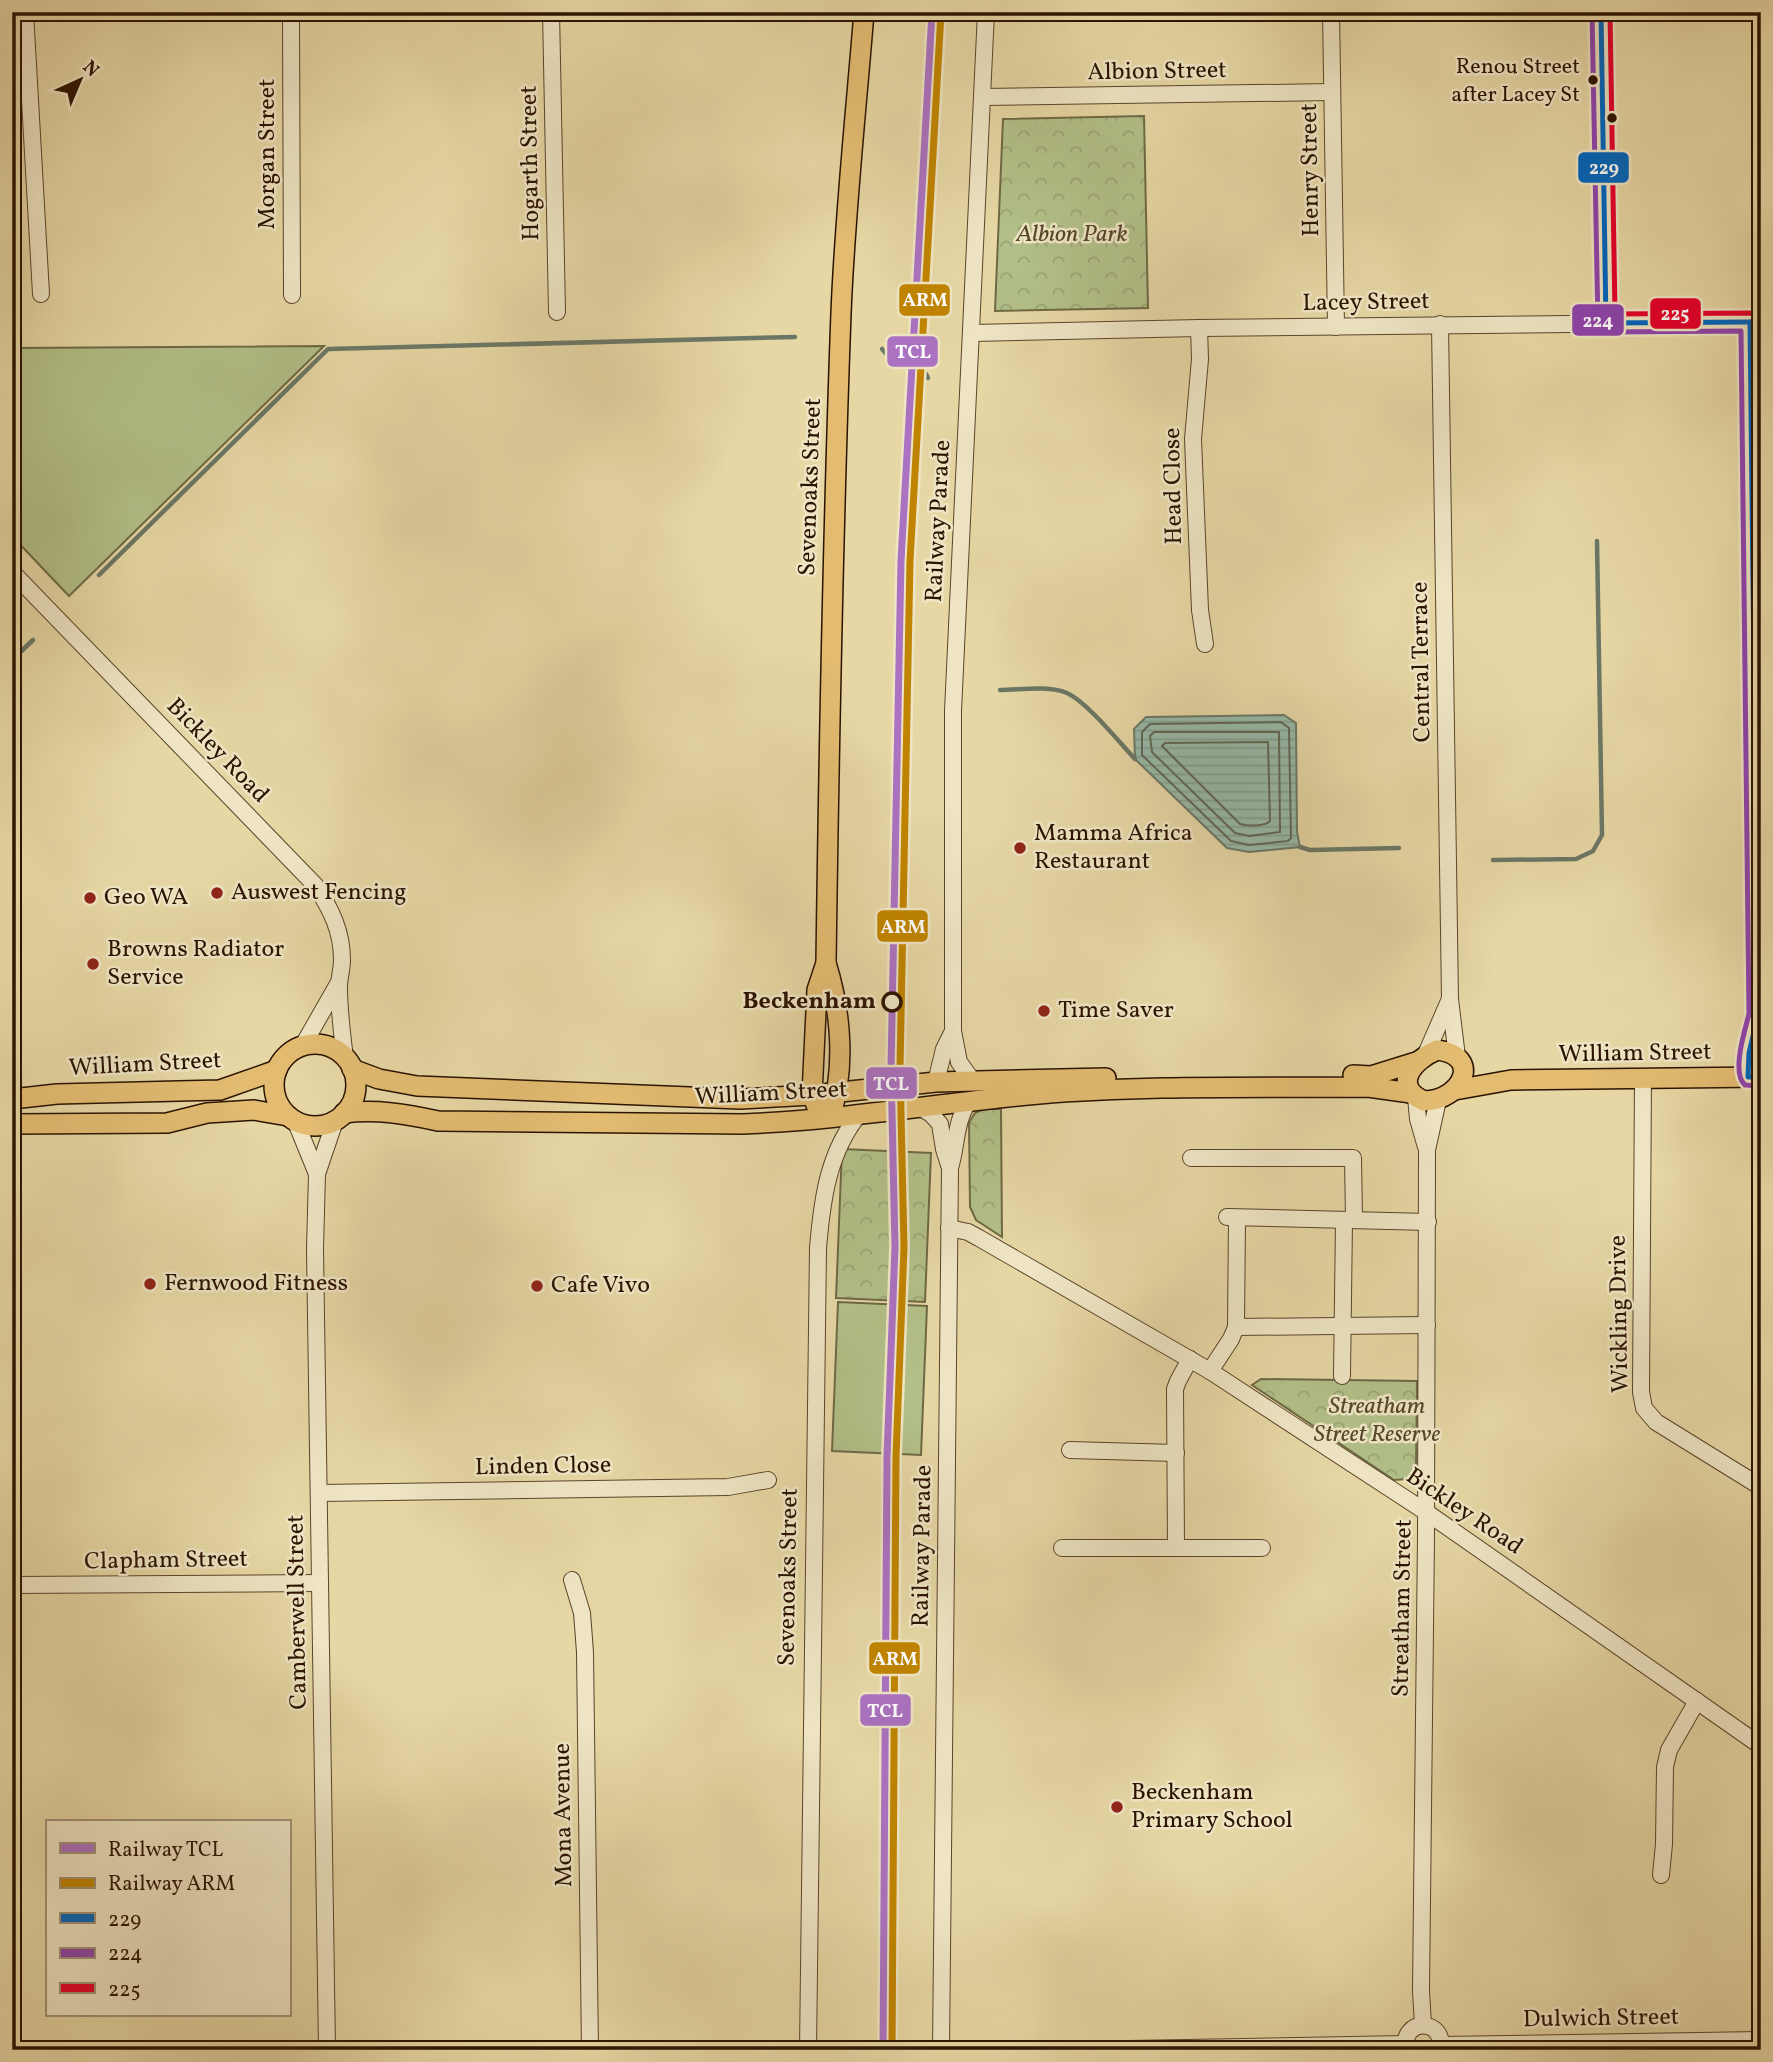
<svg xmlns="http://www.w3.org/2000/svg" width="1773" height="2062" font-family="Vollkorn,serif">
<style>
.grass{fill:#b2bf88;stroke:#6e6944;stroke-width:2}
.park{fill:url(#park-crowns);stroke:#6e6944;stroke-width:2}
.water{fill:url(#water-rules);stroke:#6b7766;stroke-width:2}
.lines{fill:none;stroke-linecap:round;stroke-linejoin:round}
.shore{stroke:#606655;stroke-width:2}
.stream{stroke:#6b7766;stroke-width:4.5}
.minor-casing{stroke:#5a442a;stroke-width:18}
.major-casing{stroke:#2b1301;stroke-width:22}
.minor{stroke:#efe5c4;stroke-width:16}
.major{stroke:#e3bc72;stroke-width:19}
.bus-1-casing{stroke:#efe5c4;stroke-width:10}
.bus-2-casing{stroke:#efe5c4;stroke-width:10}
.bus-3-casing{stroke:#efe5c4;stroke-width:10}
.bus-1{stroke:#0065bd;stroke-width:5}
.bus-2{stroke:#8e44ad;stroke-width:5}
.bus-3{stroke:#e4002b;stroke-width:5}
.rail-1-casing{stroke:#efe5c4;stroke-width:12}
.rail-2-casing{stroke:#efe5c4;stroke-width:12}
.rail-1{stroke:#ab72c2;stroke-width:7}
.rail-2{stroke:#c08400;stroke-width:7}
.bus-dot{fill:#2b1301;stroke:#efe5c4;stroke-width:2.5}
.poi-dot{fill:#8f2418;stroke:#efe5c4;stroke-width:2.5}
.stop-dot{fill:#efe5c4;stroke:#2b1301;stroke-width:3.5}
.labels{text-anchor:middle;dominant-baseline:central;stroke-width:5;stroke-linejoin:round;paint-order:stroke}
.bus-label{font-size:22px;fill:#2b1301;stroke:#efe5c4;text-anchor:end}
.street-label{font-size:24px;fill:#2b1301;stroke:#efe5c4}
.park-label{font-size:24px;font-style:italic;fill:#54472a;stroke:#efe5c4}
.poi-label{font-size:24px;fill:#2b1301;stroke:#efe5c4;text-anchor:start}
.stop-label{font-size:24px;font-weight:bold;fill:#2b1301;stroke:#efe5c4;text-anchor:end}
.line-badge{stroke:#efe5c4;stroke-width:2.5}
.badge-label{font-size:19px;text-anchor:middle;font-weight:bold;fill:#fff}
</style>
<defs>
<pattern id="park-crowns" width="20" height="18" patternUnits="userSpaceOnUse" patternTransform="scale(1.75)"><rect width="20" height="18" fill="#b2bf88"/><path d="M2 6a3 3 0 1 1 6 0M12 15a3 3 0 1 1 6 0" fill="none" stroke="#99a374"/></pattern>
<pattern id="water-rules" width="6" height="5" patternUnits="userSpaceOnUse" patternTransform="scale(1.75)"><rect width="6" height="5" fill="#96b9a9"/><path d="M0 2.5h6" fill="none" stroke="#819e90"/></pattern>
</defs>
<rect width="100%" height="100%" fill="#e6d7a4"/>
<filter id="stains"><feTurbulence type="fractalNoise" baseFrequency=".00286" numOctaves="4"/><feColorMatrix values="0 0 0 0 .2 0 0 0 0 .09 0 0 0 0 .02 0 0 0 .5 -.17"/></filter>
<radialGradient id="worn" r=".72"><stop offset=".6" stop-color="#630" stop-opacity="0"/><stop offset="1" stop-color="#630" stop-opacity=".3"/></radialGradient>
<g class="grass">
<polygon points="324,346 69,596 12,536 12,348"/>
<polygon points="838,1302 927,1306 921,1455 832,1451"/>
</g>
<g class="park">
<polygon points="1144,116 1148,308 995,311 1003,119"/>
<polygon points="984,1109 1001,1109 1002,1237 976,1220 970,1207 969,1123 975,1113"/>
<polygon points="842,1149 931,1153 925,1302 836,1298"/>
<polygon points="1261,1379 1417,1381 1416,1469 1407,1479 1394,1480 1252,1385"/>
</g>
<polygon class="water" points="1284,715 1296,723 1297,832 1300,847 1249,852 1227,848 1135,759 1134,729 1146,717"/>
<g class="lines">
<g class="shore">
<polygon points="1281,722 1289,728 1291,838 1288,841 1249,845 1231,841 1142,755 1142,732 1150,724"/>
<polygon points="1154,732 1279,732 1280,832 1249,836 1235,833 1152,752 1150,736"/>
<path d="M1268 742 1270 821C1264 827 1248 826 1240 824L1162 746 1165 743Z"/>
</g>
<g class="stream">
<path d="M882 349C899 372 920 359 928 378"/>
<polyline points="918,367 925,364 930,357"/>
<polyline points="99,575 328,349 795,337"/>
<polyline points="12,660 33,640"/>
<path d="M1000 690C1020 690 1047 685 1067 693 1087 702 1119 742 1135 759"/>
<polyline points="1300,847 1310,850 1399,848"/>
<polyline points="1493,860 1576,859 1593,851 1602,835 1597,541"/>
</g>
<defs>
<g id="minor">
<polyline points="25,12 41,294"/>
<polyline points="291,12 292,295"/>
<polyline points="551,12 557,312"/>
<polyline points="1331,12 1336,327"/>
<polyline points="1601,12 1606,323"/>
<polyline points="983,97 1332,92"/>
<polyline points="1440,324 1450,999 1457,1057"/>
<polyline points="1199,328 1200,359 1193,439 1200,610 1205,644"/>
<polyline points="971,333 1199,328 1761,322"/>
<path d="M12 572 315 885C331 909 342 931 342 960 342 969 339 978 339 987 339 1011 342 1034 345 1058"/>
<polyline points="302,1047 338,984"/>
<polyline points="1426,1054 1449,1001"/>
<polyline points="1748,1077 1749,1053 1758,1015 1750,322"/>
<polyline points="1643,1078 1641,1392 1644,1408 1656,1422 1761,1487"/>
<polyline points="972,1080 959,1062 953,1031 953,711 986,12"/>
<polyline points="936,1082 944,1049 953,1031"/>
<polyline points="1416,1097 1418,1119 1426,1147"/>
<polyline points="918,1106 931,1114 940,1124 944,1149 950,1168"/>
<polyline points="295,1120 317,1174"/>
<polyline points="1191,1158 1353,1158 1354,1220"/>
<polyline points="1227,1217 1428,1222"/>
<polyline points="949,1228 968,1232 979,1238 1210,1371 1426,1512 1761,1746"/>
<polyline points="1236,1327 1427,1325"/>
<polyline points="1210,1371 1231,1339 1236,1327 1237,1218"/>
<polyline points="1342,1376 1344,1220"/>
<polyline points="1070,1450 1176,1453"/>
<polyline points="319,1493 728,1487 768,1480"/>
<polyline points="1062,1548 1262,1548"/>
<polyline points="1176,1548 1175,1389 1178,1381 1190,1359"/>
<polyline points="572,1580 582,1613 585,1652 590,2050"/>
<polyline points="12,1585 320,1583"/>
<polyline points="1661,1875 1664,1844 1665,1767 1669,1750 1697,1701"/>
<polyline points="1423,2025 1421,1991 1426,1537 1427,1150 1438,1100"/>
<polyline points="1441,2045 1761,2040"/>
<polyline points="327,2050 315,1249 317,1174 335,1121"/>
<path d="M808 2050 818 1248C822 1200 828 1152 860 1113"/>
<path d="M941 2050 950 1168C957 1145 955 1121 969 1101"/>
<polyline points="1071,2050 1405,2044"/>
<path d="M1406 2050C1400 2017 1447 2018 1440 2050"/>
</g>
<g id="major">
<circle cx="315" cy="1085" r="41"/>
<path d="M1437 1050C1482 1055 1464 1100 1424 1101 1391 1086 1413 1060 1437 1050Z"/>
<polyline points="352,1069 379,1079 417,1086 740,1099 812,1095 936,1082 1106,1078"/>
<polyline points="1353,1075 1371,1076 1416,1062"/>
<polyline points="1455,1090 1511,1080 1761,1077"/>
<polyline points="12,1099 57,1094 220,1090 277,1070"/>
<polyline points="817,1107 812,1095 817,990 826,963"/>
<path d="M344 1113C377 1109 406 1114 438 1121L743 1124C842 1120 940 1103 1039 1094 1148 1085 1259 1088 1368 1087L1411 1093"/>
<path d="M830 1117C846 1069 841 1011 826 963 829 746 833 530 841 313 845 213 856 112 864 12"/>
<polyline points="12,1124 167,1123 207,1113 254,1110 288,1116"/>
</g>
</defs>
<use href="#minor" class="minor-casing"/>
<use href="#major" class="major-casing"/>
<use href="#minor" class="minor"/>
<use href="#major" class="major"/>
<defs>
<g id="bus-1">
<polyline points="1601,12 1606,323"/>
<polyline points="1750,322 1758,1015 1749,1053 1748,1077 1761,1077"/>
<polyline points="1606,323 1750,322"/>
</g>
<path id="bus-2" d="M1592 12 1598 326 1606 332 1741 331 1749 1014C1745 1030 1731 1073 1745 1085L1761 1086"/>
<polyline id="bus-3" points="1610,12 1615,314 1750,313 1757,316 1759,322 1761,491"/>
</defs>
<use href="#bus-1" class="bus-1-casing"/>
<use href="#bus-2" class="bus-2-casing"/>
<use href="#bus-3" class="bus-3-casing"/>
<use href="#bus-1" class="bus-1"/>
<use href="#bus-2" class="bus-2"/>
<use href="#bus-3" class="bus-3"/>
<defs>
<polyline id="rail-1" points="883,2050 887,1457 895,1247 891,1068 901,561 932,12"/>
<polyline id="rail-2" points="892,2050 896,1457 904,1247 900,1068 910,561 941,13"/>
</defs>
<use href="#rail-1" class="rail-1-casing"/>
<use href="#rail-2" class="rail-2-casing"/>
<use href="#rail-1" class="rail-1"/>
<use href="#rail-2" class="rail-2"/>
</g>
<g class="bus-dot">
<circle cx="1593" cy="80" r="6"/>
<circle cx="1612" cy="118" r="6"/>
</g>
<g class="poi-dot">
<circle cx="1020" cy="848" r="7"/>
<circle cx="217" cy="893" r="7"/>
<circle cx="90" cy="898" r="7"/>
<circle cx="93" cy="964" r="7"/>
<circle cx="1044" cy="1011" r="7"/>
<circle cx="150" cy="1284" r="7"/>
<circle cx="537" cy="1286" r="7"/>
<circle cx="1117" cy="1807" r="7"/>
</g>
<circle class="stop-dot" cx="892" cy="1002" r="9"/>
<g class="labels">
<g class="bus-label">
<text x="1580" y="67">Renou Street<tspan x="1580" dy="28">after Lacey St</tspan></text>
</g>
<g class="street-label">
<text transform="translate(1157 72) rotate(-1)">Albion Street</text>
<text transform="translate(268 154) rotate(-90)">Morgan Street</text>
<text transform="translate(531 163) rotate(-91)">Hogarth Street</text>
<text transform="translate(1311 170) rotate(-91)">Henry Street</text>
<text transform="translate(1366 303) rotate(-1)">Lacey Street</text>
<text transform="translate(1174 486) rotate(-91)">Head Close</text>
<text transform="translate(811 487) rotate(-88)">Sevenoaks Street</text>
<text transform="translate(939 521) rotate(-87)">Railway Parade</text>
<text transform="translate(1422 662) rotate(-91)">Central Terrace</text>
<text transform="translate(217 751) rotate(46)">Bickley Road</text>
<text transform="translate(1635 1054) rotate(-1)">William Street</text>
<text transform="translate(145 1065) rotate(-3)">William Street</text>
<text transform="translate(771 1094) rotate(-3)">William Street</text>
<text transform="translate(1620 1314) rotate(-91)">Wickling Drive</text>
<text transform="translate(543 1467) rotate(-1)">Linden Close</text>
<text transform="translate(1464 1512) rotate(34)">Bickley Road</text>
<text transform="translate(923 1546) rotate(-89)">Railway Parade</text>
<text transform="translate(166 1561) rotate(-1)">Clapham Street</text>
<text transform="translate(789 1577) rotate(-89)">Sevenoaks Street</text>
<text transform="translate(1403 1608) rotate(-89)">Streatham Street</text>
<text transform="translate(298 1612) rotate(-91)">Camberwell Street</text>
<text transform="translate(564 1815) rotate(-91)">Mona Avenue</text>
<text transform="translate(1601 2019) rotate(-1)">Dulwich Street</text>
</g>
<g class="park-label">
<text x="1072" y="235">Albion Park</text>
<text x="1377" y="1407">Streatham<tspan x="1377" dy="28">Street Reserve</tspan></text>
</g>
<g class="poi-label">
<text x="1034" y="834">Mamma Africa<tspan x="1034" dy="28">Restaurant</tspan></text>
<text x="231" y="893">Auswest Fencing</text>
<text x="104" y="898">Geo WA</text>
<text x="107" y="950">Browns Radiator<tspan x="107" dy="28">Service</tspan></text>
<text x="1058" y="1011">Time Saver</text>
<text x="164" y="1284">Fernwood Fitness</text>
<text x="551" y="1286">Cafe Vivo</text>
<text x="1131" y="1793">Beckenham<tspan x="1131" dy="28">Primary School</tspan></text>
</g>
<g class="stop-label">
<text x="876" y="1002">Beckenham</text>
</g>
</g>
<g class="line-badge">
<rect x="1577" y="151" width="53" height="33" rx="7" fill="#0065bd"/>
<rect x="898" y="283" width="53" height="34" rx="7" fill="#c08400"/>
<rect x="1649" y="297" width="53" height="33" rx="7" fill="#e4002b"/>
<rect x="1571" y="303" width="54" height="34" rx="7" fill="#8e44ad"/>
<rect x="886" y="335" width="53" height="33" rx="7" fill="#ab72c2"/>
<rect x="876" y="909" width="53" height="34" rx="7" fill="#c08400"/>
<rect x="865" y="1066" width="53" height="34" rx="7" fill="#ab72c2"/>
<rect x="868" y="1641" width="53" height="34" rx="7" fill="#c08400"/>
<rect x="859" y="1693" width="53" height="34" rx="7" fill="#ab72c2"/>
</g>
<g class="badge-label">
<text x="1604" y="174">229</text>
<text x="925" y="306">ARM</text>
<text x="1675" y="320">225</text>
<text x="1598" y="327">224</text>
<text x="913" y="358">TCL</text>
<text x="903" y="933">ARM</text>
<text x="891" y="1090">TCL</text>
<text x="895" y="1665">ARM</text>
<text x="885" y="1717">TCL</text>
</g>
<rect width="1773" height="2062" fill="none" stroke="#e6d7a4" stroke-width="42"/>
<rect x="14" y="14" width="1745" height="2034" fill="none" stroke="#2b1301" stroke-width="3.5"/>
<rect x="21" y="21" width="1731" height="2020" fill="none" stroke="#2b1301" stroke-width="2"/>
<rect x="46" y="1820" width="245" height="196" fill="#efe5c4" stroke="#a19176" stroke-width="2"/>
<rect x="60" y="1843" width="35" height="10" fill="#ab72c2" stroke="#a19176" stroke-width="2"/>
<text x="108" y="1856" font-size="21" fill="#2b1301">Railway TCL</text>
<rect x="60" y="1878" width="35" height="10" fill="#c08400" stroke="#a19176" stroke-width="2"/>
<text x="108" y="1890" font-size="21" fill="#2b1301">Railway ARM</text>
<rect x="60" y="1913" width="35" height="10" fill="#0065bd" stroke="#a19176" stroke-width="2"/>
<text x="108" y="1926" font-size="21" fill="#2b1301">229</text>
<rect x="60" y="1948" width="35" height="10" fill="#8e44ad" stroke="#a19176" stroke-width="2"/>
<text x="108" y="1960" font-size="21" fill="#2b1301">224</text>
<rect x="60" y="1983" width="35" height="10" fill="#e4002b" stroke="#a19176" stroke-width="2"/>
<text x="108" y="1996" font-size="21" fill="#2b1301">225</text>
<g transform="translate(80 80) rotate(44)" stroke="#efe5c4" stroke-width="5" paint-order="stroke">
<path d="M0-5L12 26L0 18L-12 26Z" fill="#2b1301"/>
<text y="-10" font-size="19" font-weight="bold" text-anchor="middle" fill="#2b1301">N</text>
</g>
<rect width="100%" height="100%" filter="url(#stains)"/>
<rect width="100%" height="100%" fill="url(#worn)"/>
</svg>
